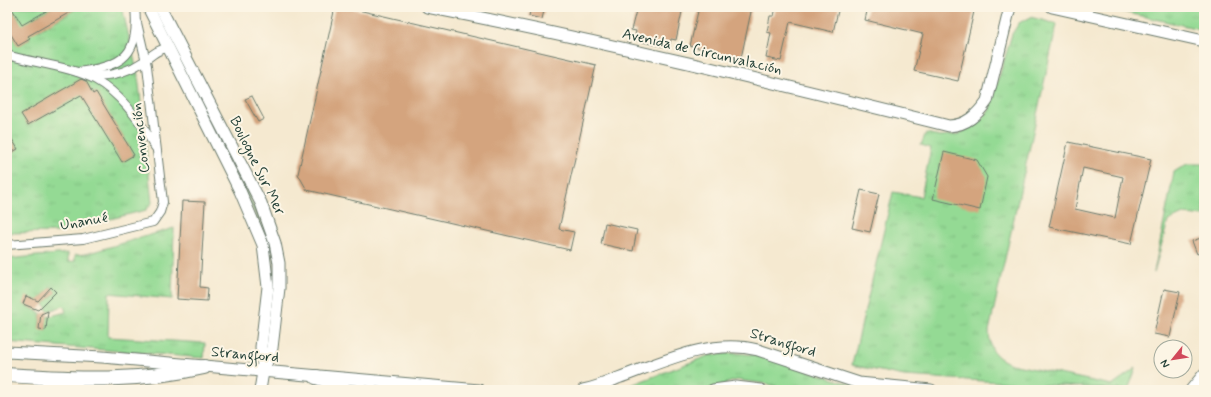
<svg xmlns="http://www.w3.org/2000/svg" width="1211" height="397" font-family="Mynerve,sans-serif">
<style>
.grass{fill:url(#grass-tufts);stroke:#5a8c64;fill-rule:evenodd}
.building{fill:#d4a47e;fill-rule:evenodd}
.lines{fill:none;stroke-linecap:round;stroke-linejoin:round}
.street-casing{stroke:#6a796b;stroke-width:10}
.secondary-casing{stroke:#6a796b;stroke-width:13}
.highway-casing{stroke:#6a796b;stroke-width:16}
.street{stroke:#fff;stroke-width:8}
.secondary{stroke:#fff;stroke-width:11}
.highway{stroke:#fff;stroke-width:14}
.labels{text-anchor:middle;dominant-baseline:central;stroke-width:4;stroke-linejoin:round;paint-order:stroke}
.street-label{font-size:15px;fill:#1f3d34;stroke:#fcf5e5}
</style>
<defs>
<pattern id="grass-tufts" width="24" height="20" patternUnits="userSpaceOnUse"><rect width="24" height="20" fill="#94da94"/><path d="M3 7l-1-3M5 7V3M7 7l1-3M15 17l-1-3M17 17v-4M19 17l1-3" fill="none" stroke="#7fbc80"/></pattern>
</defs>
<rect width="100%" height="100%" fill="#fcf5e5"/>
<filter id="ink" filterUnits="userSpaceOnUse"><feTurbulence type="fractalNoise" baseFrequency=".025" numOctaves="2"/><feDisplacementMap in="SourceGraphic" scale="8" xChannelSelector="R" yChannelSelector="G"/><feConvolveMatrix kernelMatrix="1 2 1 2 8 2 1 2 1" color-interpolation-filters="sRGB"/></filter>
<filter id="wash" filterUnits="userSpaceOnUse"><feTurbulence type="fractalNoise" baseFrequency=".012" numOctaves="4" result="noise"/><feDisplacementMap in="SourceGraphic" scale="16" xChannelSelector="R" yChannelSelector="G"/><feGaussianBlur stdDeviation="0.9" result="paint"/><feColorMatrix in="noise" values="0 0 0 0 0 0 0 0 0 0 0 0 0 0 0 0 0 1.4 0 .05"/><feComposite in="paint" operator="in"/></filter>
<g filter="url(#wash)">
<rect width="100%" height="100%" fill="#f5e9d0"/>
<g class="grass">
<path d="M11 7H53L32 19 38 31 79 7H122L138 76 152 203 146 210 58 232 7 233V155L18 149 11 138 7 140V28L18 46 30 39ZM83 78 90 89 28 125 22 114ZM95 92 134 155 122 162 84 99Z"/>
<polygon points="152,7 156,7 243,183 268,239 273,276 268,345 272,276 267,239 241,184"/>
<polygon points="1101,7 1204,7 1204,30"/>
<path d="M1030 17 1057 24 989 331C990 350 993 356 1011 364L1112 385 1136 368 1128 390 904 376 852 365 893 192 921 197 931 148 921 145 926 133 940 136 959 134 976 124 989 111 1012 34 1019 23Z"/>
<polygon points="1187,164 1204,164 1204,216 1183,214 1168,221 1154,272 1174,172"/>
<path d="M174 228 172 299 109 293 108 337 205 343 204 358 7 342V259L68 253V262L75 261V255L86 254ZM51 287 56 292 44 304 48 311 64 306 66 312 47 317 46 330 39 329 41 313 23 304 26 297 38 301Z"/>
<polygon points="736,353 763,356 868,390 786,390 768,384 737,380 705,390 618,390 710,355"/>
</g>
<g id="blocks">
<g class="building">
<polygon points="7,7 11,7 22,25 53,7 79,7 28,36 30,39 18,46 7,28"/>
<polygon points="335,7 345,7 596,65 559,229 574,232 570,250 307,190 298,174"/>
<polygon points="531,7 545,7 542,19 529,16"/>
<polygon points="637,7 683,7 676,40 671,39 669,48 634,40 636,31 631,30"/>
<polygon points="699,7 752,7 741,58 690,46"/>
<polygon points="776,7 839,7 833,32 790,22 781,61 766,58 771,33 767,32 770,16 774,16"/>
<polygon points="868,7 975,7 958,81 914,71 923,34 865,20"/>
<polygon points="81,79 86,81 93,94 96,92 134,155 122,162 81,95 28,125 21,114"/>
<polygon points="252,96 264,119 258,122 245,99"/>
<polygon points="7,131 18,149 7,155"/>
<path d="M1068 142 1151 159 1131 244 1049 227ZM1083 168 1123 177 1115 218 1075 209Z"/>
<polygon points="944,152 977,160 987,177 980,210 933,199"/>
<polygon points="861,190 879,194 870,232 852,228"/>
<polygon points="182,201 205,202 200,287 208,288 207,301 177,299"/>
<polygon points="605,223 637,230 633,251 601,244"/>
<polygon points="1204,237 1204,251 1197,254 1192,241"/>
<polygon points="51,287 56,292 38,310 23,304 26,296 38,301"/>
<polygon points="1164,289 1180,292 1170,337 1154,334"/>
<polygon points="48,311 46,330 39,329 41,314"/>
</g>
</g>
</g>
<g filter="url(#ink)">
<use href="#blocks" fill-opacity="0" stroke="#6a796b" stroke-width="1"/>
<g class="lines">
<defs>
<g id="street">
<path d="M7 55C34 63 73 67 96 80 122 95 141 122 155 147"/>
<path d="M78 72C124 66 140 55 135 7"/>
<path d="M90 75C109 77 128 72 144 61 152 55 158 49 168 48"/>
<polyline points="7,245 83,239 153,222 160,212 163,202 147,66 137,23"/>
</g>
<g id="secondary">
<polyline points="148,7 240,191 263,245 268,287 261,347 263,368"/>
<polyline points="160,7 261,203 275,243 279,263 279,288 272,348 263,372 260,390"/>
<path d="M427 7C602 41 776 83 949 126 967 125 977 115 987 101L1010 7"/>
<polyline points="1052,7 1204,41"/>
<polyline points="7,352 102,357 479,390"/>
<path d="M583 390C595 388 606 383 618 378 663 362 709 338 758 350L859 383 931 390"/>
<polyline points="713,390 736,387 761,390"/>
<polyline points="1191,390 1204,374"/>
</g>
<g id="highway">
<path d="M7 375C77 379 135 383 204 367"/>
<polyline points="316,377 330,381 345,390"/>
</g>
</defs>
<use href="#street" class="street-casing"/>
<use href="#secondary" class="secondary-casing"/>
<use href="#highway" class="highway-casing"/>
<use href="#street" class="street"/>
<use href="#secondary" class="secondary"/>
<use href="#highway" class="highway"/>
</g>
</g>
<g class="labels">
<g class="street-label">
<text transform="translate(702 52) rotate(13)">Avenida de Circunvalación</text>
<text transform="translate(141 138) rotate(-97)">Convención</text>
<text transform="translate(257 166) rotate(64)">Boulogne Sur Mer</text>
<text transform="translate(84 222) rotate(-10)">Unanué</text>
<text transform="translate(783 343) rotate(17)">Strangford</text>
<text transform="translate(245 355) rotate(5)">Strangford</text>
</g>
</g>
<rect width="1211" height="397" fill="none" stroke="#fcf5e5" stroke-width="24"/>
<g transform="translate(1173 359) rotate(240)"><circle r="19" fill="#fcf5e5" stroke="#a4ab9e"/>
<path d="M0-3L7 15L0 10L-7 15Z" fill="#d1495b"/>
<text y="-6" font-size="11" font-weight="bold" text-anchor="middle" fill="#1f3d34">N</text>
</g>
</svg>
